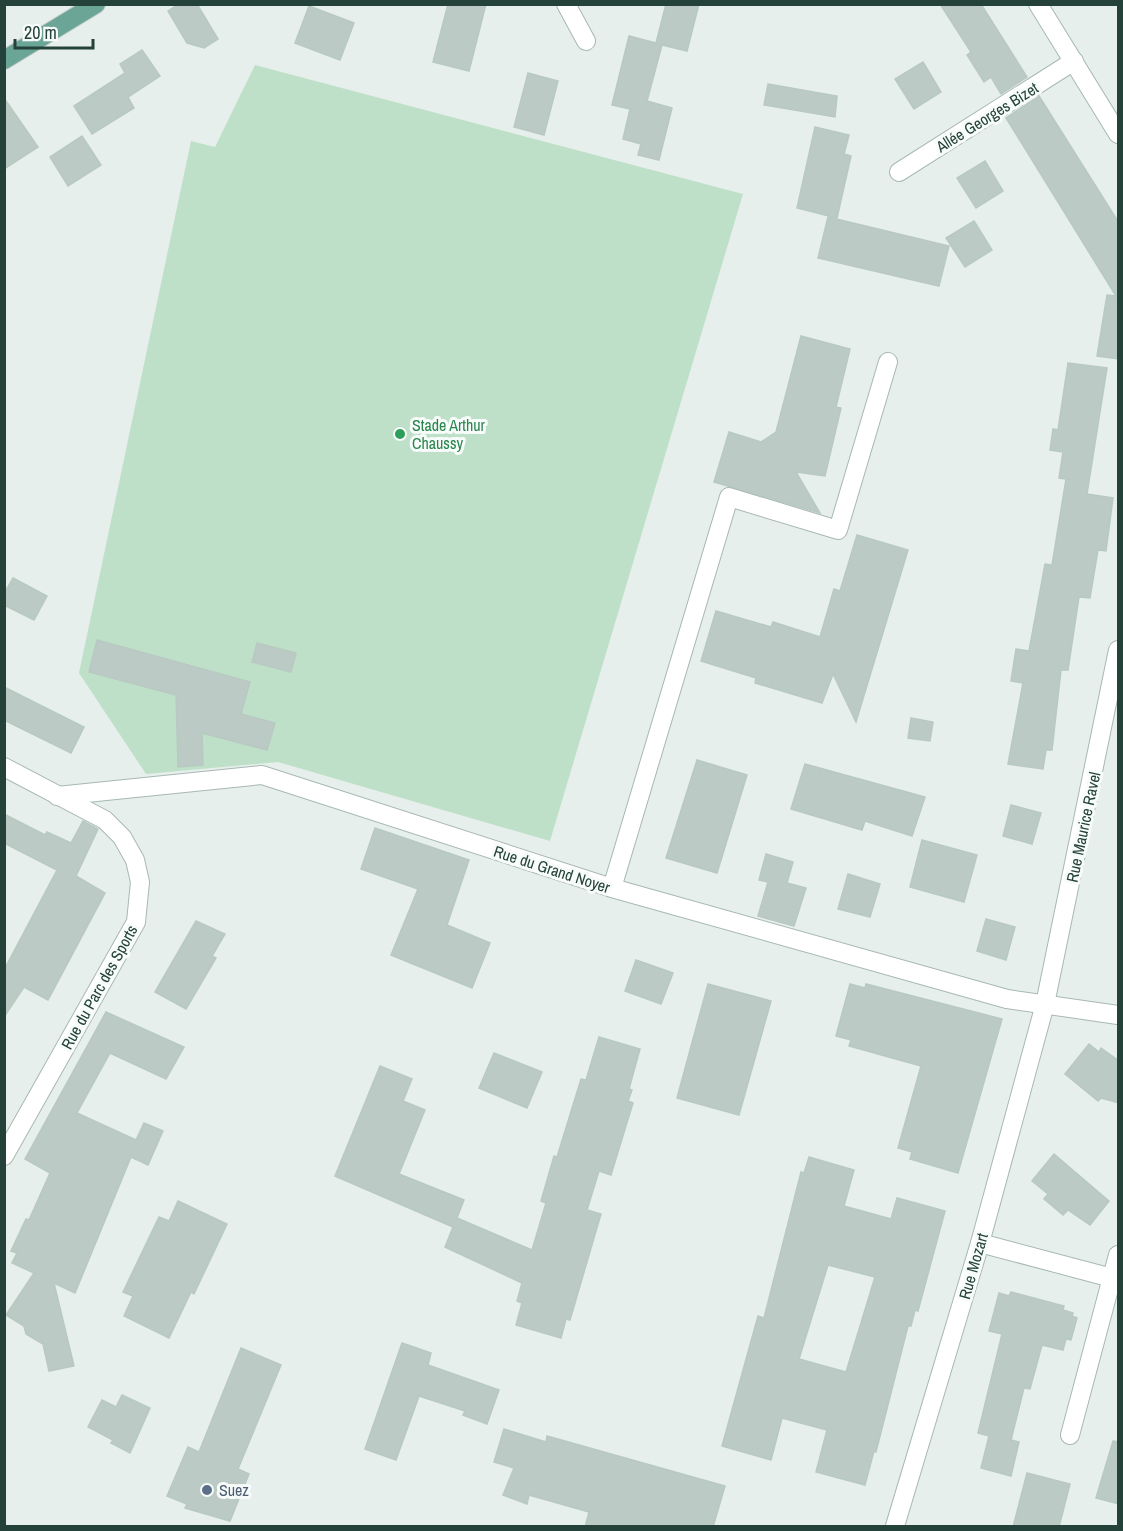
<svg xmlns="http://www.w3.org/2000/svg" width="1123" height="1531" font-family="'Archivo Narrow',sans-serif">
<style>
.green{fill:#bfe0c8}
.building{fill:#bbcac4;stroke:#b8c9c2;stroke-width:1.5;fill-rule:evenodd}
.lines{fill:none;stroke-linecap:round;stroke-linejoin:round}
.minor-casing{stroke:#a8b8b2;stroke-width:20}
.major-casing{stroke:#c2cac8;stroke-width:20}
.minor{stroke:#fff;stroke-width:18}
.major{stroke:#6aa596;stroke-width:18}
.leisure-dot{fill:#2e9e5b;stroke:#f7fbf9;stroke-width:2}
.service-dot{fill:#5c6f8a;stroke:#f7fbf9;stroke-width:2}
.labels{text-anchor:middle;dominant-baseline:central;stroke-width:6;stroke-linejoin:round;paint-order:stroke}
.street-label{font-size:16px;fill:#24423a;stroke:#f7fbf9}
.leisure-label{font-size:16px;fill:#27864d;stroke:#f7fbf9;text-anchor:start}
.service-label{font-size:16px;fill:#4e5e75;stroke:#f7fbf9;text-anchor:start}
</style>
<rect width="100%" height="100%" fill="#e6efeb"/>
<polygon class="green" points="255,65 743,194 550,841 278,762 146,774 79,673 191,141 215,147"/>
<g class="building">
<polygon points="179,4 197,4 218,39 204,48 187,43 168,11"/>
<polygon points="448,4 486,4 469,71 433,62"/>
<polygon points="666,4 699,4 687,51 662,45 647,101 672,108 659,160 638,155 641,144 623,139 630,109 612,105 629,36 656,43"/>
<polygon points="940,4 981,4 1027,77 1001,94 991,77 984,82 967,55 971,52"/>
<polygon points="309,6 354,23 340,60 295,43"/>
<polygon points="142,50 160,76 128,97 134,108 92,134 74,106 125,73 120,64"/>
<polygon points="923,62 941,92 914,109 895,79"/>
<polygon points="528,73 558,81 544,135 514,127"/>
<polygon points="768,84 837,96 835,117 764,105"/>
<polygon points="1039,96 1119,223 1119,359 1097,356 1107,295 1116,296 1006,118"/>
<polygon points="4,98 38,147 4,169"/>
<polygon points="815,127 849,135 844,154 851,156 837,218 797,208"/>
<polygon points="82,136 101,165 68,186 50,157"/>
<polygon points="985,161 1003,191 976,208 957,178"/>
<polygon points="828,217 949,246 939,286 818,258"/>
<polygon points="974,221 992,250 965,267 946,238"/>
<polygon points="801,336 850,349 836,407 841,408 825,476 796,472 820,513 714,482 729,432 761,442 776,432"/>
<polygon points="1068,363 1107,368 1087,494 1113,498 1106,551 1098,550 1090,598 1079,597 1068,670 1061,670 1052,750 1046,750 1043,769 1008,764 1023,683 1011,681 1016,649 1029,651 1045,564 1052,565 1066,479 1059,478 1063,452 1050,450 1053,429 1058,430"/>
<polygon points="857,535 908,550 856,722 833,674 822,703 755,683 756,678 701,661 716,611 771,627 773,622 820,637 834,589 840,591"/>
<polygon points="13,578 47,596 34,620 4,605 4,594"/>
<polygon points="97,640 250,682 241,714 275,723 267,750 202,733 203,765 178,767 176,695 89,672"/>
<polygon points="257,643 296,653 291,672 252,662"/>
<polygon points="4,687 84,727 71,753 4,720"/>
<polygon points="911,718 933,722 930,741 908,738"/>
<polygon points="697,760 747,775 717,873 666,858"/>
<polygon points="805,764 925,797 912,836 865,821 862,830 791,809"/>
<polygon points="1011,805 1041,813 1032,844 1003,836"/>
<polygon points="4,814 45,835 47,832 71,843 83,821 98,829 76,876 105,893 48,1000 24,987 4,1017 4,970 57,870 4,843"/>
<polygon points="375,828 469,860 447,925 490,943 472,988 391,955 418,889 361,869"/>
<polygon points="922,840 977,855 964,902 910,887"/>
<polygon points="766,854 793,862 787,883 806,888 794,926 758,916 768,882 759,880"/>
<polygon points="848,874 880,884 870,917 838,909"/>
<polygon points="986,919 1015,927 1006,960 977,951"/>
<polygon points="196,921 225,934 212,956 216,958 186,1009 155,992"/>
<polygon points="636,960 673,973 661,1004 625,991"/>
<polygon points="708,984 771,1001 739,1115 677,1098"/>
<polygon points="850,984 865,988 866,984 1002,1019 958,1173 910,1159 912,1152 898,1148 921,1066 849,1046 851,1040 836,1036"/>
<polygon points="106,1012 184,1047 166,1079 110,1053 77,1113 136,1140 144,1123 163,1131 148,1165 131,1157 75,1293 54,1283 74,1366 49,1371 43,1344 26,1334 24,1326 6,1315 34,1273 12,1263 17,1253 11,1251 26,1219 29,1220 50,1173 25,1159"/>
<polygon points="599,1037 640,1049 629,1089 632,1090 628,1101 633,1103 611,1175 599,1171 587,1210 601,1214 570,1320 566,1319 561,1338 516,1325 522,1303 517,1301 522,1283 445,1247 453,1227 335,1176 380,1066 412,1079 403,1101 425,1110 399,1174 464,1200 457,1218 532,1250 546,1203 541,1201 554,1156 557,1157 581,1079 586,1080"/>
<polygon points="1089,1044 1099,1052 1101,1048 1119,1061 1119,1103 1101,1098 1098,1101 1065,1074"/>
<polygon points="494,1053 542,1072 527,1108 479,1088"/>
<polygon points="1054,1154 1109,1201 1090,1225 1068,1210 1063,1215 1044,1199 1048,1194 1032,1181"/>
<path d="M809 1157 854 1170 844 1206 891 1219 897 1198 945 1211 918 1311 915 1310 911 1326H908L876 1452 874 1451 865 1485 816 1472 827 1430 782 1418 771 1460 722 1446 758 1316 764 1318 801 1172 804 1173ZM828 1265 875 1277 846 1372 799 1359Z"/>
<polygon points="178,1201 227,1224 194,1294 191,1292 169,1338 124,1316 133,1296 123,1292 159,1217 169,1221"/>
<polygon points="1011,1292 1064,1306 1063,1310 1073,1313 1072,1316 1077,1318 1071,1340 1066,1339 1063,1350 1042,1345 1030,1389 1024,1388 1011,1440 1019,1442 1011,1476 981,1468 989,1436 978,1433 1002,1334 989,1331 999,1293 1009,1296"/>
<polygon points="402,1343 431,1353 428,1365 499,1390 487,1424 463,1415 465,1411 419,1396 396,1460 365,1449"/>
<polygon points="241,1348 281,1365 238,1469 249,1474 230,1521 185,1508 187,1504 167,1496 188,1447 199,1452"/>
<polygon points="122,1395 150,1408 130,1453 111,1443 113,1440 88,1427 102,1400 116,1407"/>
<polygon points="504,1429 546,1442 547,1436 725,1486 713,1527 585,1527 589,1512 529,1495 527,1504 503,1495 514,1468 494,1462"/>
<polygon points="1113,1441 1119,1442 1119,1504 1096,1498"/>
<polygon points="1027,1473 1070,1484 1059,1527 1013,1527"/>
</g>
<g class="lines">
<defs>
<g id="minor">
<polyline points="566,4 586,41"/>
<polyline points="1038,4 1118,134"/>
<polyline points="899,172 1074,61"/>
<polyline points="4,767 105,820 122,837 135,860 140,882 136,922 4,1156"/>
<polyline points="57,796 262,775 612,888 1007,999 1118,1015"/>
<polyline points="612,888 729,497 838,530 888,362"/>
<polyline points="980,1243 1112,1278"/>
<polyline points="1070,1435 1118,1255"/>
<polyline points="895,1526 980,1243 1045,1004 1118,650"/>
</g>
<polyline id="major" points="4,60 96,4"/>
</defs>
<use href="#minor" class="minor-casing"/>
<use href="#major" class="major-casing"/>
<use href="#minor" class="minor"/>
<use href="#major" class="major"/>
</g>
<circle class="leisure-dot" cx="400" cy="434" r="6"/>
<circle class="service-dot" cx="207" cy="1490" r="6"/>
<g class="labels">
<g class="street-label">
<text transform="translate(987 117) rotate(-32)">Allée Georges Bizet</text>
<text transform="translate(1083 827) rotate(-78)">Rue Maurice Ravel</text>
<text transform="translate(552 869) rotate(18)">Rue du Grand Noyer</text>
<text transform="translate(99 987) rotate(-61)">Rue du Parc des Sports</text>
<text transform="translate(973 1266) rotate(-74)">Rue Mozart</text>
</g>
<g class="leisure-label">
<text x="412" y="425">Stade Arthur<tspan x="412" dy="18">Chaussy</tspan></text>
</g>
<g class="service-label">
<text x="219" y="1490">Suez</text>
</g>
</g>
<rect width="1123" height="1531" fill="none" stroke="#24423a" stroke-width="12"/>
<path d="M15 39v9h78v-9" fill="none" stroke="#24423a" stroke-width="3"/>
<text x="24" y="39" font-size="18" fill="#24423a" stroke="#f7fbf9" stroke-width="4.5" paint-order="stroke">20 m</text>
</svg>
